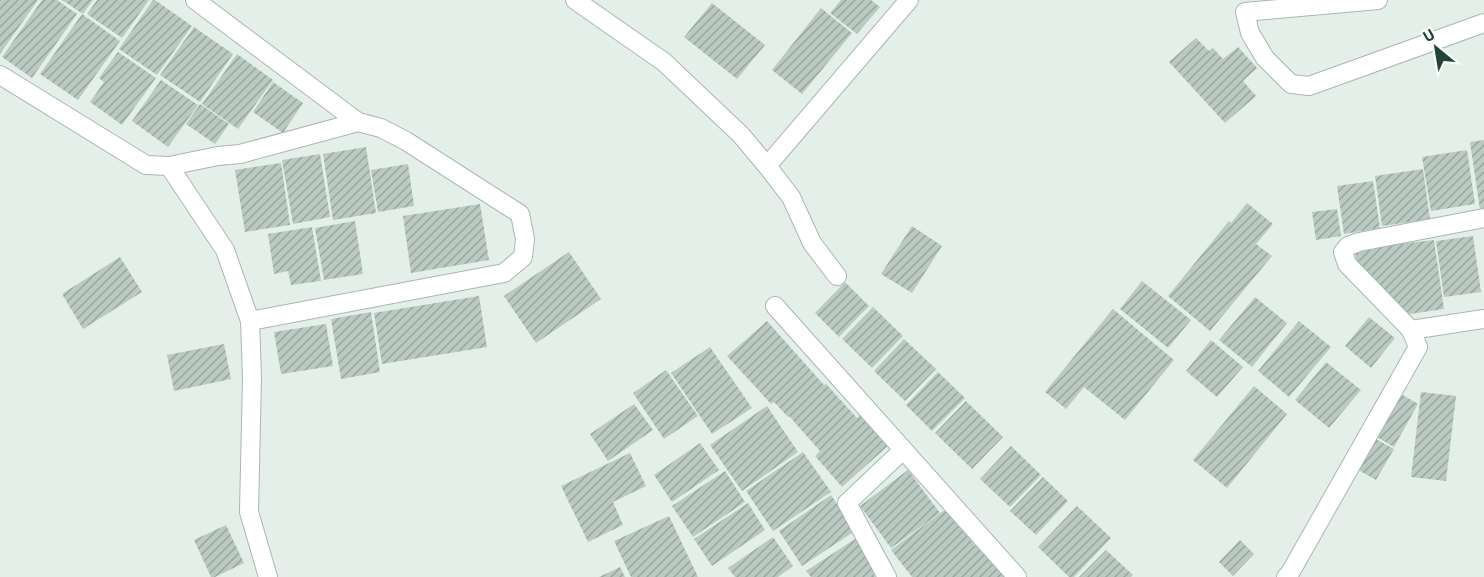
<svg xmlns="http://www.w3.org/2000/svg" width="1484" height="577" font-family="'Titillium Web',sans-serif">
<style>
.building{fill:url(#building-hatch)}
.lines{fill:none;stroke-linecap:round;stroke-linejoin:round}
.minor-casing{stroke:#a7b8b1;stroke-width:20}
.minor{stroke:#fff;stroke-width:18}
</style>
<defs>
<pattern id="building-hatch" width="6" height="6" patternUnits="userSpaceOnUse" patternTransform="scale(1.5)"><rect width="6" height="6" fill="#bacac3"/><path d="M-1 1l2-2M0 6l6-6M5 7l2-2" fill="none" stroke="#97a69f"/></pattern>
</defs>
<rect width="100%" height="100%" fill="#e5efea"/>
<g class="building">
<polygon points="0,0 38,0 0,54"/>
<polygon points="42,0 57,0 77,14 32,78 2,57"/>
<polygon points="62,0 93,0 83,14"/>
<polygon points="97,0 149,0 122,38 87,14"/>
<polygon points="153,0 155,0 192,26 157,75 119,49"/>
<polygon points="841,0 871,0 880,7 857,34 830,13"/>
<polygon points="712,3 765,45 737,79 684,37"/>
<polygon points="821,8 852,33 802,94 772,70"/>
<polygon points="82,14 120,41 78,100 40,74"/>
<polygon points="194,27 233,54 200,102 160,75"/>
<polygon points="1196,38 1209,51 1213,48 1223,59 1238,47 1257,68 1243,81 1256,96 1225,123 1169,62"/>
<polygon points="118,52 156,78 122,125 90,102 104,82 99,78"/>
<polygon points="237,54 273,80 238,129 202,104"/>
<polygon points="161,80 198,105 168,147 132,121"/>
<polygon points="273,82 303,103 283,133 253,112"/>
<polygon points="200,104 229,124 215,144 186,124"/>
<polygon points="1484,140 1484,209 1480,210 1470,142"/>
<polygon points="366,147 376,213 333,220 323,154"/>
<polygon points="1467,150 1475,204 1431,211 1422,157"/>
<polygon points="320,154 330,217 293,224 282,160"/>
<polygon points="281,163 290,225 245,232 235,170"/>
<polygon points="408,164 414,206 378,212 371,170"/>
<polygon points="1423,169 1430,219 1382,226 1375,176"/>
<polygon points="1373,181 1380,228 1344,234 1337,186"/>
<polygon points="1247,203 1273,224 1256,244 1272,256 1210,331 1168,296 1229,221 1231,223"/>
<polygon points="480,204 489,260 411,273 403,216"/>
<polygon points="1337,209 1341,236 1316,240 1312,212"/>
<polygon points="355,221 363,274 324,280 315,228"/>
<polygon points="912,226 942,246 912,293 881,274"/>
<polygon points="312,227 321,281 291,285 288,271 274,274 268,234"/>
<polygon points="1473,236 1481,292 1444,297 1436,241"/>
<polygon points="1434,240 1444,309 1403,315 1357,267 1355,249"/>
<polygon points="569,252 601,299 536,343 504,296"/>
<polygon points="120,257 142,292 83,329 62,294"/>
<polygon points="1142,281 1191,320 1168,348 1120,309"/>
<polygon points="845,282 869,306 839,337 815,313"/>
<polygon points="479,296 487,347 382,364 374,313"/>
<polygon points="1255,297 1287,323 1252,367 1219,340"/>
<polygon points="873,307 903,336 872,368 842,339"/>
<polygon points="1113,309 1174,360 1125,420 1084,387 1066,409 1045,392"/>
<polygon points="371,312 380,372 341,379 331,319"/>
<polygon points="1369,317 1395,338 1371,368 1345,346"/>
<polygon points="767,321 824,385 826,384 857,418 862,414 889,445 842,487 815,456 820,451 789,416 788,417 774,402 771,404 727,356"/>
<polygon points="1299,321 1331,347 1289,397 1258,371"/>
<polygon points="326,324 333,366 281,374 274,332"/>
<polygon points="904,339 936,369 905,401 874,371"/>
<polygon points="1211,340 1243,367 1217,397 1186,371"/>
<polygon points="224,344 231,379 174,391 167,355"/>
<polygon points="710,347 752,408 712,434 671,373"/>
<polygon points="1326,362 1361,390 1329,428 1295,400"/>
<polygon points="666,370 698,416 664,439 633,393"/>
<polygon points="938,372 965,398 932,431 906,405"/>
<polygon points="1254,386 1287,414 1227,488 1193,460"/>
<polygon points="1396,391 1418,404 1394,447 1372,434"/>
<polygon points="1421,392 1456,396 1446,481 1411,477"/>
<polygon points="966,401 1003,437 972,469 935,433"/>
<polygon points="634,404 653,430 608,461 590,434"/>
<polygon points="767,406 798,452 742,491 710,445"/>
<polygon points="1370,436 1394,449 1376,480 1353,467"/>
<polygon points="700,443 719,470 672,502 654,475"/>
<polygon points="1011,446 1041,475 1010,507 980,479"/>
<polygon points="803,452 831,492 773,531 746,491"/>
<polygon points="630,453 646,486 613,502 623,525 588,542 561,486"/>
<polygon points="908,470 940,513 891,548 860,506"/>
<polygon points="725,471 745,502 693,537 672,506"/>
<polygon points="1043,477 1068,501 1036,535 1010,511"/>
<polygon points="831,495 855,531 802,566 779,531"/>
<polygon points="748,503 765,530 712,566 694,539"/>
<polygon points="1077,506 1111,538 1074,577 1069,577 1038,547"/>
<polygon points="947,508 975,546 980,542 1006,577 912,577 891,550"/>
<polygon points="669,516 698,577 631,577 614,541"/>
<polygon points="226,525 244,563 215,577 211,577 194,540"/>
<polygon points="773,537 793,566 778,577 735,577 728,568"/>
<polygon points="858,537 875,577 811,577 806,571"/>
<polygon points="1240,540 1254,554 1233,576 1219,562"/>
<polygon points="1106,550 1133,575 1131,577 1079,577"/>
<polygon points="620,567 625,577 599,577"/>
</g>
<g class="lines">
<defs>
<g id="minor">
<polyline points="195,0 358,122"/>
<polyline points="575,0 664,62 741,135 767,166 791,197 812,243 837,276"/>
<polyline points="1378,0 1245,12 1250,33 1265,58 1291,84 1309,86 1484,23"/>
<polyline points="0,75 146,165 169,166 218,156 240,154 358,122 381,128 406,141 520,214 525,239 523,257 504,273 250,321"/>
<polyline points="169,166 225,250 250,321 252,378 249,512 268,577"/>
<polyline points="767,166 909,0"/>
<polyline points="775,306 1017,577"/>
<polyline points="1411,330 1484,319"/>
<polyline points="887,577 847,503 903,450"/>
<polyline points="1286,577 1290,573 1418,347 1411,330 1347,264 1343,252 1348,246 1359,242 1484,218"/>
</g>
</defs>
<use href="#minor" class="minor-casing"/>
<use href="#minor" class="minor"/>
</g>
<g transform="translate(1436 48) rotate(330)" stroke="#f6fbf8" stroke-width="4.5" paint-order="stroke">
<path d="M0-4.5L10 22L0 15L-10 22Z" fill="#234239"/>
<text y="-9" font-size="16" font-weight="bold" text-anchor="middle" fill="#234239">U</text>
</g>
</svg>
